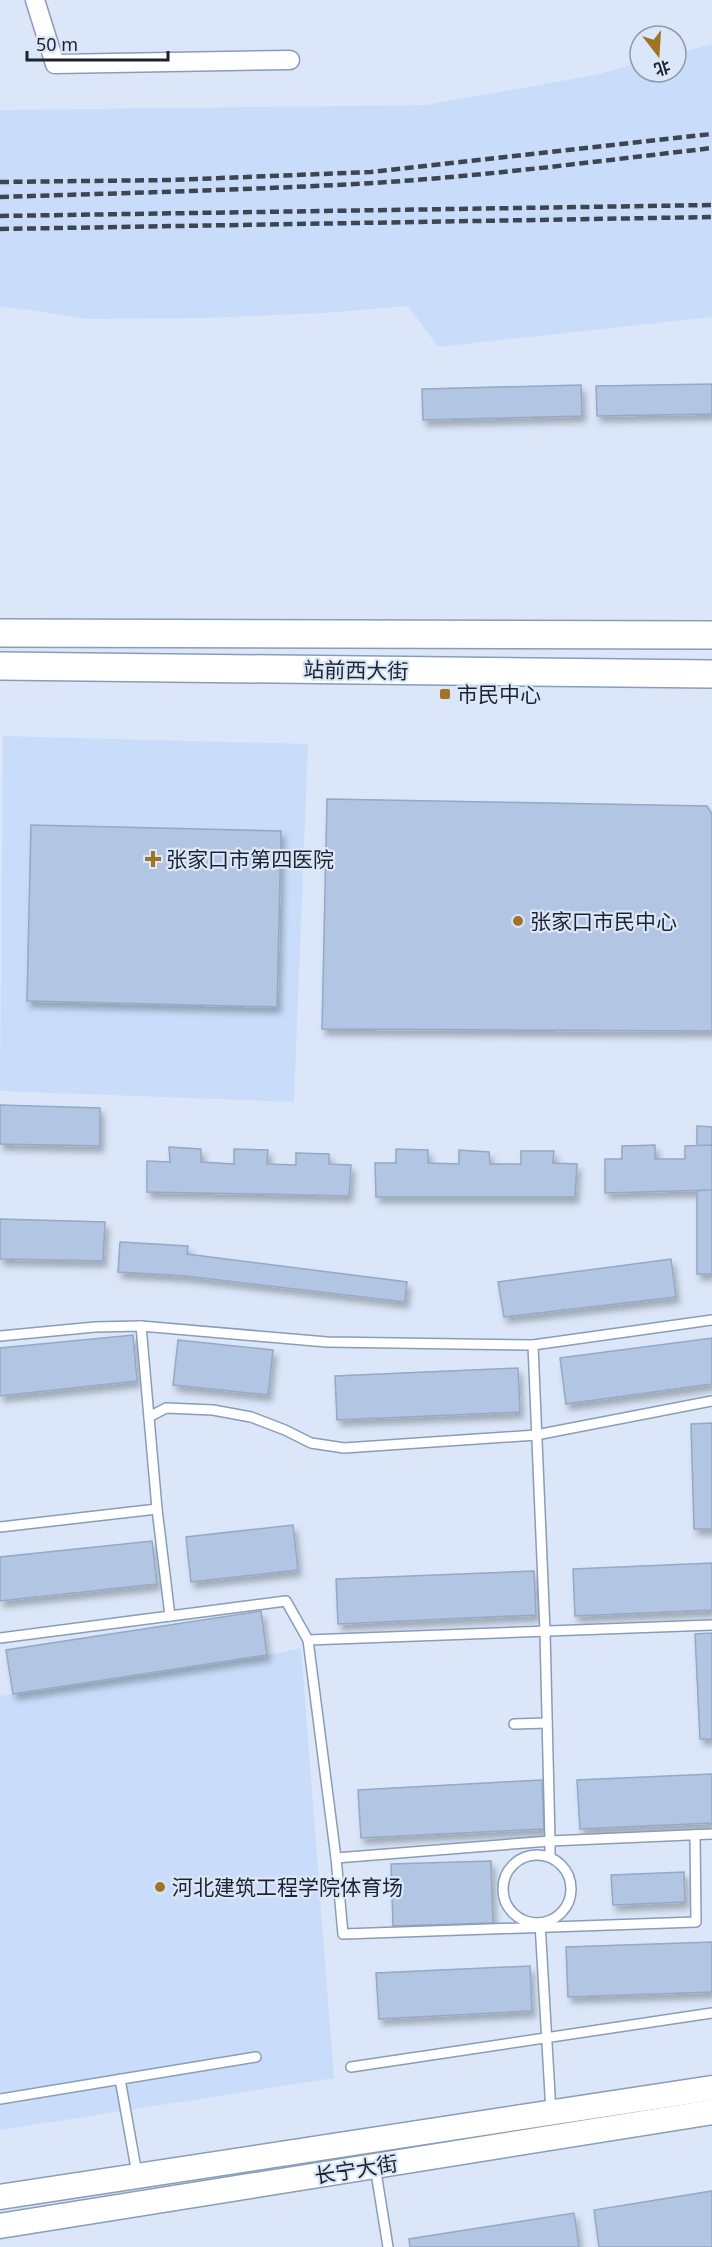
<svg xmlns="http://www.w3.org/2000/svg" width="712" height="2247" font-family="'Noto Sans','Noto Sans SC',sans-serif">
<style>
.built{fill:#c9ddfa}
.building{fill:#b2c5e2;stroke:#95a8c4;stroke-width:1.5;filter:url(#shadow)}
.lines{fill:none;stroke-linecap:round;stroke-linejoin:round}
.service-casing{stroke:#899cb8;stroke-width:12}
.minor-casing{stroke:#899cb8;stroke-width:21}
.secondary-casing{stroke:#899cb8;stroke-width:27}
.primary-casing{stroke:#899cb8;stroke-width:30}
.service{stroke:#fff;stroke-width:9}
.minor{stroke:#fff;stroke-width:18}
.secondary{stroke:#fff;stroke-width:24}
.primary{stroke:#fff;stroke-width:27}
.rail{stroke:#3d4551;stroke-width:4.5;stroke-dasharray:9 4.5;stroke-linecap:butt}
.poi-dot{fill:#a07425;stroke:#dbe7f9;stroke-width:2}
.labels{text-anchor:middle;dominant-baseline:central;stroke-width:4.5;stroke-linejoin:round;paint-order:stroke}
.street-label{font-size:21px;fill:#1c232e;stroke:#dbe7f9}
.poi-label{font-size:21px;fill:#1c232e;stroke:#dbe7f9;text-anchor:start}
</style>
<defs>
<filter id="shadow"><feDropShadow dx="3.5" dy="6" stdDeviation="3" flood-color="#0004"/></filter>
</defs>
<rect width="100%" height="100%" fill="#dbe7f9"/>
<g class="built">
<polygon points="712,44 712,317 438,347 408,306 325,313 208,318 88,319 15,308 0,307 0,110 426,105 595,75 640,63 640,72 676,72 676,54"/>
<polygon points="3,736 308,744 294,1102 0,1091"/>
<polygon points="301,1648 334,2078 0,2130 0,1696 267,1655"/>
</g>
<g class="building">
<polygon points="712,384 712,414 597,416 596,386"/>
<polygon points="581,385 582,416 423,420 422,389"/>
<polygon points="327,799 707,806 712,814 712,1031 322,1029"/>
<polygon points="31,825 281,831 277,1007 27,1001"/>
<polygon points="0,1105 100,1108 100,1146 0,1144"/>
<polygon points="697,1126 712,1127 712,1274 697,1274"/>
<polygon points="655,1145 655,1159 685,1159 685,1146 712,1145 712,1190 605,1193 605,1159 622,1159 622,1146"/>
<polygon points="169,1147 201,1149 201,1162 234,1164 234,1149 268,1150 267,1164 296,1165 296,1153 329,1154 329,1164 351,1165 349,1196 147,1192 147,1161 170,1162"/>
<polygon points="396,1149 428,1150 428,1163 459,1164 459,1150 489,1152 490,1164 521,1164 521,1151 554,1151 553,1163 577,1164 575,1197 376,1197 375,1163 396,1163"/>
<polygon points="0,1219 105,1222 103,1261 0,1259"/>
<polygon points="120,1242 188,1246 187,1254 407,1282 405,1302 185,1276 118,1272"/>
<polygon points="671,1259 676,1297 504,1317 498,1282"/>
<polygon points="133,1335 137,1381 0,1396 0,1348"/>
<polygon points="712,1338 712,1384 566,1404 560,1358"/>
<polygon points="178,1340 273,1350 268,1395 173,1385"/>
<polygon points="518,1368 520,1412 337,1420 335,1376"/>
<polygon points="712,1423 712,1529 694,1529 691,1424"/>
<polygon points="293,1525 298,1570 191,1582 186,1537"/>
<polygon points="152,1541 157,1584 0,1601 0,1557"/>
<polygon points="712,1563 712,1610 575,1616 573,1569"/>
<polygon points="534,1571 536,1615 338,1624 336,1579"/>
<polygon points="261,1611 267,1655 13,1694 6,1650"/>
<polygon points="712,1633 712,1739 700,1739 695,1634"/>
<polygon points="712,1774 712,1823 580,1829 577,1780"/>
<polygon points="542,1780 544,1829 361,1838 358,1790"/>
<polygon points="491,1861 493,1923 393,1926 391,1864"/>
<polygon points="684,1872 685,1902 613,1905 611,1875"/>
<polygon points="712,1942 712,1992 568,1997 566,1947"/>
<polygon points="530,1966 532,2011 379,2019 376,1973"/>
<polygon points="712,2191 712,2247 599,2247 594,2210"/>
<polygon points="574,2213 579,2247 410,2247 409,2239"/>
</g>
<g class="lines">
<defs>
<g id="service">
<polyline points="141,1326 327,1342 533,1345 712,1320"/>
<polyline points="0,1336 95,1327 141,1326 157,1509 0,1527"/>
<polyline points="149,1417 166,1408 213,1410 251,1417 285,1430 311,1443 344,1448 536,1435 712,1401"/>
<polyline points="157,1509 170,1616"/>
<polyline points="0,1638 286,1601 308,1640 712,1625"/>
<polyline points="308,1640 336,1858 550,1841 545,1631 533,1345"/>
<polyline points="514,1724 547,1723"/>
<circle cx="537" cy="1889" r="34"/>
<polyline points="550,1857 550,1841 712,1834"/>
<polyline points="336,1858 343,1934 696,1922 695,1835"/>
<polyline points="540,1923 551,2112"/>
<polyline points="351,2067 712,2013"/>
<polyline points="120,2079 137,2174"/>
<polyline points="0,2099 256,2057"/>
<polyline points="375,2166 388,2247"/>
</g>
<polyline id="minor" points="35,0 55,64 290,60"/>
<g id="secondary">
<polyline points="0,2197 712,2088"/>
<polyline points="0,2226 712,2112"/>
</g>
<g id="primary">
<polyline points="0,633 712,635"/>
<polyline points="0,666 712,674"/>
</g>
</defs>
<use href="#service" class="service-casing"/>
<use href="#minor" class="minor-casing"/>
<use href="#secondary" class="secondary-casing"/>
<use href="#primary" class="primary-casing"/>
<use href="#service" class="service"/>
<use href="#minor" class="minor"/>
<use href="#secondary" class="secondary"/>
<use href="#primary" class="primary"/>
<g class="rail">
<polyline points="0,182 172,180 371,172 712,134"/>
<path d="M0 197C124 193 249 190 373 183 486 176 599 161 712 148"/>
<polyline points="0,216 712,205"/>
<polyline points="0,229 712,217"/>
</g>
</g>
<g class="poi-dot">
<rect x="439" y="688" width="12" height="12" rx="3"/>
<path d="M150 850h6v6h6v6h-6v6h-6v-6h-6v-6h6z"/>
<circle cx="518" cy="921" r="6"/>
<circle cx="160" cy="1887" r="6"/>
</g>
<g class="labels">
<g class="street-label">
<text transform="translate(356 670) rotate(1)">站前西大街</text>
<text transform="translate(356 2169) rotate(-9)">长宁大街</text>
</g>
<g class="poi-label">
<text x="457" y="694">市民中心</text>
<text x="166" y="859">张家口市第四医院</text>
<text x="530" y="921">张家口市民中心</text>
<text x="172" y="1887">河北建筑工程学院体育场</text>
</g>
</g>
<g transform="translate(658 54) rotate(163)"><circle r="28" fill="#dbe7f9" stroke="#8f99a8" stroke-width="1.5"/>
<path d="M0-4.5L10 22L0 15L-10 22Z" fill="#a07425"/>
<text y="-9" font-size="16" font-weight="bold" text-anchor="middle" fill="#1c232e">北</text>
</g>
<path d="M27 51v9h141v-9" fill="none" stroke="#1c232e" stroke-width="3"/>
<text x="36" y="51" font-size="18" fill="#1c232e" stroke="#dbe7f9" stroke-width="4.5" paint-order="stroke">50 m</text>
</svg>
